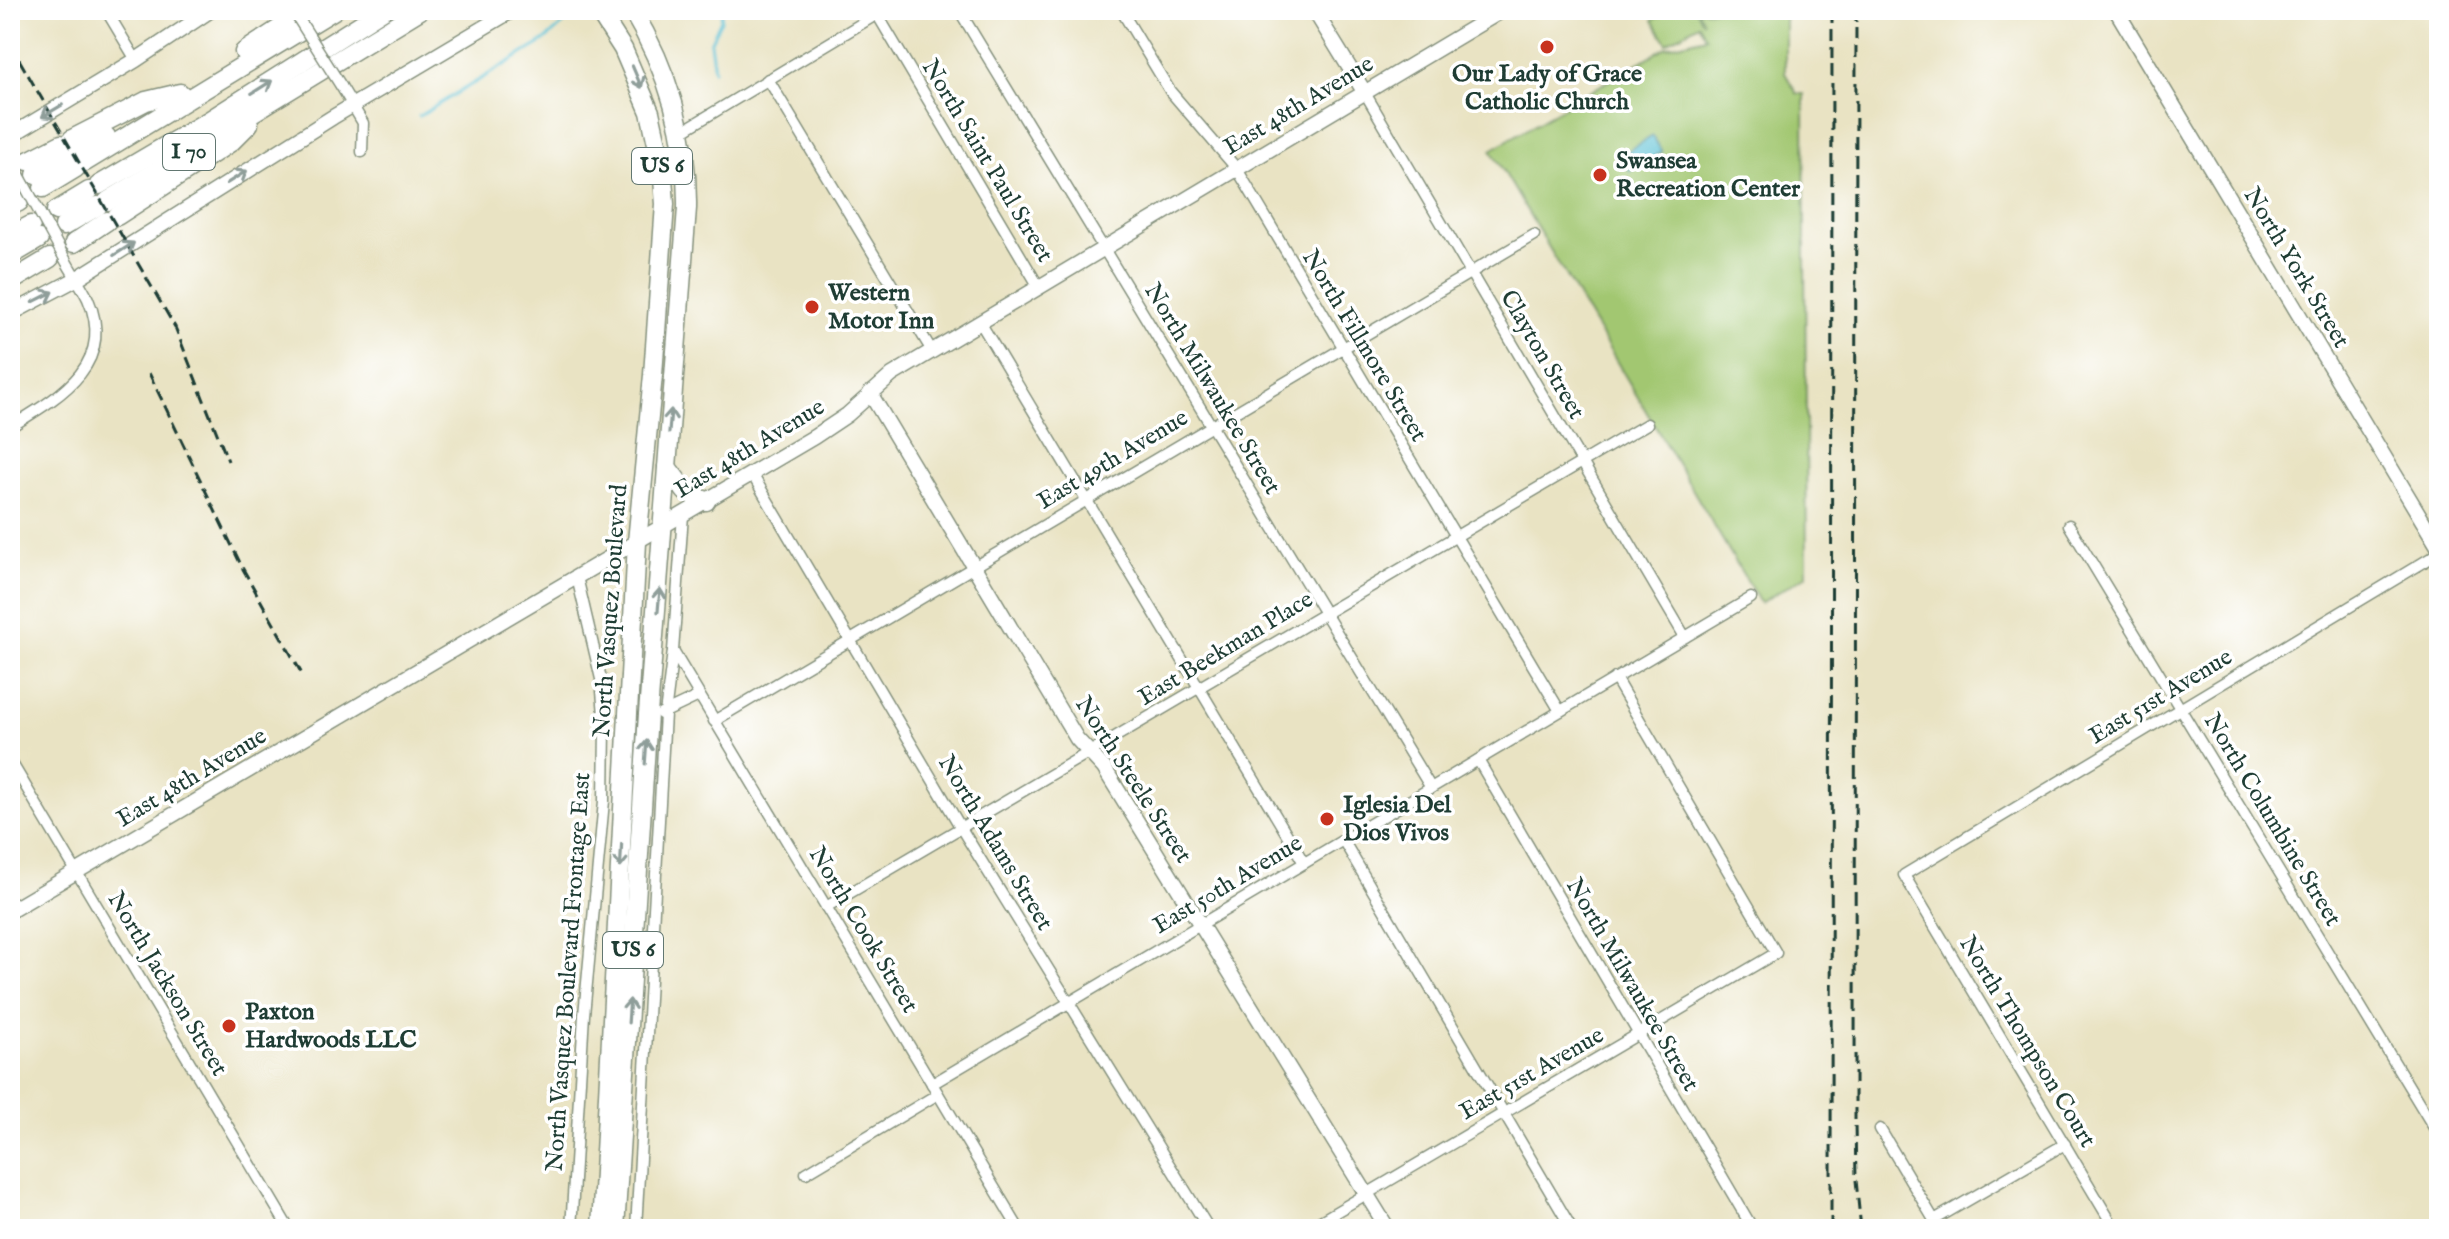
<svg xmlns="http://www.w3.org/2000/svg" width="2449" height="1239" font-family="'IM FELL English',serif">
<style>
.green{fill:#a2c771;stroke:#608252;stroke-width:2}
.water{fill:#56bfd3;stroke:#3a7e84;stroke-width:2}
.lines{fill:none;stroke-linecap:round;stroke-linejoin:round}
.stream{stroke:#56bfd3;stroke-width:3}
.street-casing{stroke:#84907c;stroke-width:13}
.secondary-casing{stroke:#84907c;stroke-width:17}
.highway-casing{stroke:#84907c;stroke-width:21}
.street{stroke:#fff;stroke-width:10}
.secondary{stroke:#fff;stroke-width:14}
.highway{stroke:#fff;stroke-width:18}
.rail{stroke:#1f3d34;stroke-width:3;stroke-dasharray:12 6;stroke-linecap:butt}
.street-bridge-casing{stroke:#84907c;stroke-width:13;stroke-linecap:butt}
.street-bridge{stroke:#fff;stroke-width:10}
.oneway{stroke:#8f9e9a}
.poi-dot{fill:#c8321e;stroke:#fff;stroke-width:3}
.labels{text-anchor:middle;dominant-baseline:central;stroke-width:7;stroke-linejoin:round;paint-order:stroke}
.shield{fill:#fff;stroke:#627771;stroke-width:2}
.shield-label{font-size:22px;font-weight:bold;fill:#1f3d34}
.poi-label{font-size:24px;font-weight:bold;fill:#1f3d34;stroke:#fff;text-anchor:start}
.street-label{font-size:24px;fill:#1f3d34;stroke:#fff}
</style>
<rect width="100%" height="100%" fill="#fff"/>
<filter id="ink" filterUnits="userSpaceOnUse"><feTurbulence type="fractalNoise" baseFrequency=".0125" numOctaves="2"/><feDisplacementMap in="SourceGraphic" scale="16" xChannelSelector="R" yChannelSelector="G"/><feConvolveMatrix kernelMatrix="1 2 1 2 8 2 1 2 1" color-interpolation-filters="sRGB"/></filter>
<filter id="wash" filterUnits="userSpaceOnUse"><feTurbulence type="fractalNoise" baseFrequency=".006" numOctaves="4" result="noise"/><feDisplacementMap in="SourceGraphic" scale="32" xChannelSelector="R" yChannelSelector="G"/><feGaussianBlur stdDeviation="1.8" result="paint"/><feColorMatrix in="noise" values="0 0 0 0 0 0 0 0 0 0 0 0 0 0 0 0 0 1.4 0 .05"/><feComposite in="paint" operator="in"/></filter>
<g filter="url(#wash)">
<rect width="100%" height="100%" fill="#e9e3c3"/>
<polygon class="green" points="1670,10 1696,10 1703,22 1698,10 1785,10 1785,73 1797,94 1804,94 1807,575 1760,603 1491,150 1666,47 1706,37 1699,24 1667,43 1653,20"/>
<polygon class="water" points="1653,136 1662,152 1630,171 1621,155"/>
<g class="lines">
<g class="stream">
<polyline points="714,70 710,43 721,20 722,10"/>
<polyline points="419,116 544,41 572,16"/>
</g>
</g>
</g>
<g filter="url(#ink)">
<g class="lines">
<defs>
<g id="street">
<polyline points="106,10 136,60"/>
<polyline points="959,10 1431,788"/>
<polyline points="1121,10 1170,91 1237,169 1560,711"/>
<polyline points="1472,10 1480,24"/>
<polyline points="877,14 1039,287"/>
<polyline points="768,79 932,351"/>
<polyline points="341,86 363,123 362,152"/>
<polyline points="1365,93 1685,637"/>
<polyline points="681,132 884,10"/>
<polyline points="980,322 1304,863"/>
<path d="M10 427C57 398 117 366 88 299 82 286 73 274 66 261"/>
<polyline points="752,474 961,828 1209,1229"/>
<polyline points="2069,525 2439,1136"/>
<polyline points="673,651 1019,1229"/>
<polyline points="661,714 699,696"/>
<polyline points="714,721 1534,235"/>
<polyline points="10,760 289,1229"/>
<polyline points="1478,760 1753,1229"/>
<polyline points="1343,840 1572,1229"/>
<polyline points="826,907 1647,424"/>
<polyline points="932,1084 1751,598"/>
<polyline points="1880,1129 1934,1220 2065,1144"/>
<polyline points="806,1173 938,1094"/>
<polyline points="571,1229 584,1015 604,801 605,727 601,679 577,577"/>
<polyline points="636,1229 665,714 673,651 683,515"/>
<polyline points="1307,1229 1776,953 1615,678"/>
<polyline points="2115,1229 1904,875 2439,553"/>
</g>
<g id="secondary">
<polyline points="1314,10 1365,93"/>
<polyline points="2116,10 2439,548"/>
<polyline points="10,136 136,60 211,10"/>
<polyline points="10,314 76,279 333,117 513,10"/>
<polyline points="870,393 1077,739 1104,768 1388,1229"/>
<polyline points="10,911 814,437 847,415 892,375 1503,10"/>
</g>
<g id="highway">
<polyline points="598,10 623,49 650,112 662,166 665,204 653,375 637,542 601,1229"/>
<polyline points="244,52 308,10"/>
<polyline points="72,139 146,101 180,93"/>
<polyline points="78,151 106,136"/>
<polyline points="28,161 61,144"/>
<polyline points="85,162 334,10"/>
<polyline points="36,175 69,156"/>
<polyline points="99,185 208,121 383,10"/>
<polyline points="43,188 76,168"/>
<polyline points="10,189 11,188"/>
<polyline points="108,201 420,10"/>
<polyline points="10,206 19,202"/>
<polyline points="56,211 89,191"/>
<polyline points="117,216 231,142 249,124"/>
<polyline points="64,226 98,206"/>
<polyline points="10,236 31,225"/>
<polyline points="74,243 107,221"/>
<polyline points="10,256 39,239"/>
<polyline points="10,282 50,258"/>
<polyline points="667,467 686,492 706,501"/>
<path d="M615 1229 648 714 687 208C688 137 668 70 632 10"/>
</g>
</defs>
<use href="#street" class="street-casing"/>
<use href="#secondary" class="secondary-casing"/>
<use href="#highway" class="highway-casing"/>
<use href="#street" class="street"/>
<use href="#secondary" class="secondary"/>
<use href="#highway" class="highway"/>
<g class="rail">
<polyline points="1856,10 1855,1121 1856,1180 1861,1229"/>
<polyline points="10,44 175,327 228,461"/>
<polyline points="149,373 243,569 302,674"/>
<polyline points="1831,1229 1832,10"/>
</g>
<defs>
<g id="street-bridge">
<polyline points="293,10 341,86"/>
<polyline points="12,162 66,261"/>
</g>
</defs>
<use href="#street-bridge" class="street-bridge-casing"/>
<use href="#street-bridge" class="street-bridge"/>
</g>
<defs><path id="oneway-shaft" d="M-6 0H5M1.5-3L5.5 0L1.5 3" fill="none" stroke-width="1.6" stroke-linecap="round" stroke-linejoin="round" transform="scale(2)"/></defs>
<g class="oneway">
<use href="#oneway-shaft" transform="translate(637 77) rotate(67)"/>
<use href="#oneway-shaft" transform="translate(262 87) rotate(-32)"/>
<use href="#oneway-shaft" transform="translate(52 111) rotate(149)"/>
<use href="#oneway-shaft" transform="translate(237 177) rotate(-32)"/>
<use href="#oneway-shaft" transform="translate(124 249) rotate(-32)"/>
<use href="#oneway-shaft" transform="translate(43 297) rotate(-27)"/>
<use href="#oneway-shaft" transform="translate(670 421) rotate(-85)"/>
<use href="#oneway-shaft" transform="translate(659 600) rotate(-85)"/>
<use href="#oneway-shaft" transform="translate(646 752) rotate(-86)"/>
<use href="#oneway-shaft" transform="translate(621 856) rotate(93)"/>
<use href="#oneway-shaft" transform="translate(629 1011) rotate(-86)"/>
</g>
</g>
<g class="poi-dot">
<circle cx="1547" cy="47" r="8"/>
<circle cx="1600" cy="175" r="8"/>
<circle cx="812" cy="307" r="8"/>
<circle cx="1327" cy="819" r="8"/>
<circle cx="229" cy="1026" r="8"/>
</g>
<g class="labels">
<g class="shield">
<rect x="163" y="134" width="52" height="36" rx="6"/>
<rect x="632" y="148" width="60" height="36" rx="6"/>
<rect x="603" y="932" width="60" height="36" rx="6"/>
</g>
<g class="shield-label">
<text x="189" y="152">I 70</text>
<text x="662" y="166">US 6</text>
<text x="633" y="950">US 6</text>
</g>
<g class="poi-label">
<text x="1547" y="74" text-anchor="middle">Our Lady of Grace<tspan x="1547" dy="28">Catholic Church</tspan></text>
<text x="1616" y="161">Swansea<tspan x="1616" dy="28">Recreation Center</tspan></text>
<text x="828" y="293">Western<tspan x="828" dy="28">Motor Inn</tspan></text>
<text x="1343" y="805">Iglesia Del<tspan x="1343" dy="28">Dios Vivos</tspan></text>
<text x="245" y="1012">Paxton<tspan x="245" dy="28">Hardwoods LLC</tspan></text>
</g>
<g class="street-label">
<text transform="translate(1299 106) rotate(-31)">East 48th Avenue</text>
<text transform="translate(987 161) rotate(59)">North Saint Paul Street</text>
<text transform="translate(2296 268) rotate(59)">North York Street</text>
<text transform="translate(1364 346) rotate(59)">North Fillmore Street</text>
<text transform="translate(1542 355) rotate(60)">Clayton Street</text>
<text transform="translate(1212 389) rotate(59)">North Milwaukee Street</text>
<text transform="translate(750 449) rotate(-31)">East 48th Avenue</text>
<text transform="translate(1113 460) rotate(-31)">East 49th Avenue</text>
<text transform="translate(611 611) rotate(-86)">North Vasquez Boulevard</text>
<text transform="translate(1226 649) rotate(-31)">East Beekman Place</text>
<text transform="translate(2161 697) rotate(-31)">East 51st Avenue</text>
<text transform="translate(192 778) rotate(-31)">East 48th Avenue</text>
<text transform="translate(1133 780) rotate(57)">North Steele Street</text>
<text transform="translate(2272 820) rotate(59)">North Columbine Street</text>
<text transform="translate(995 843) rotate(59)">North Adams Street</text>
<text transform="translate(1228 885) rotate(-31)">East 50th Avenue</text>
<text transform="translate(863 930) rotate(59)">North Cook Street</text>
<text transform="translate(569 972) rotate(-86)">North Vasquez Boulevard Frontage East</text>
<text transform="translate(167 984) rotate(59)">North Jackson Street</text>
<text transform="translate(1632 985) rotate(60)">North Milwaukee Street</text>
<text transform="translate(2027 1042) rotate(59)">North Thompson Court</text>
<text transform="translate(1532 1074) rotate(-30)">East 51st Avenue</text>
</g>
</g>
<rect width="2449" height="1239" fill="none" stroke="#fff" stroke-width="40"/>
</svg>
